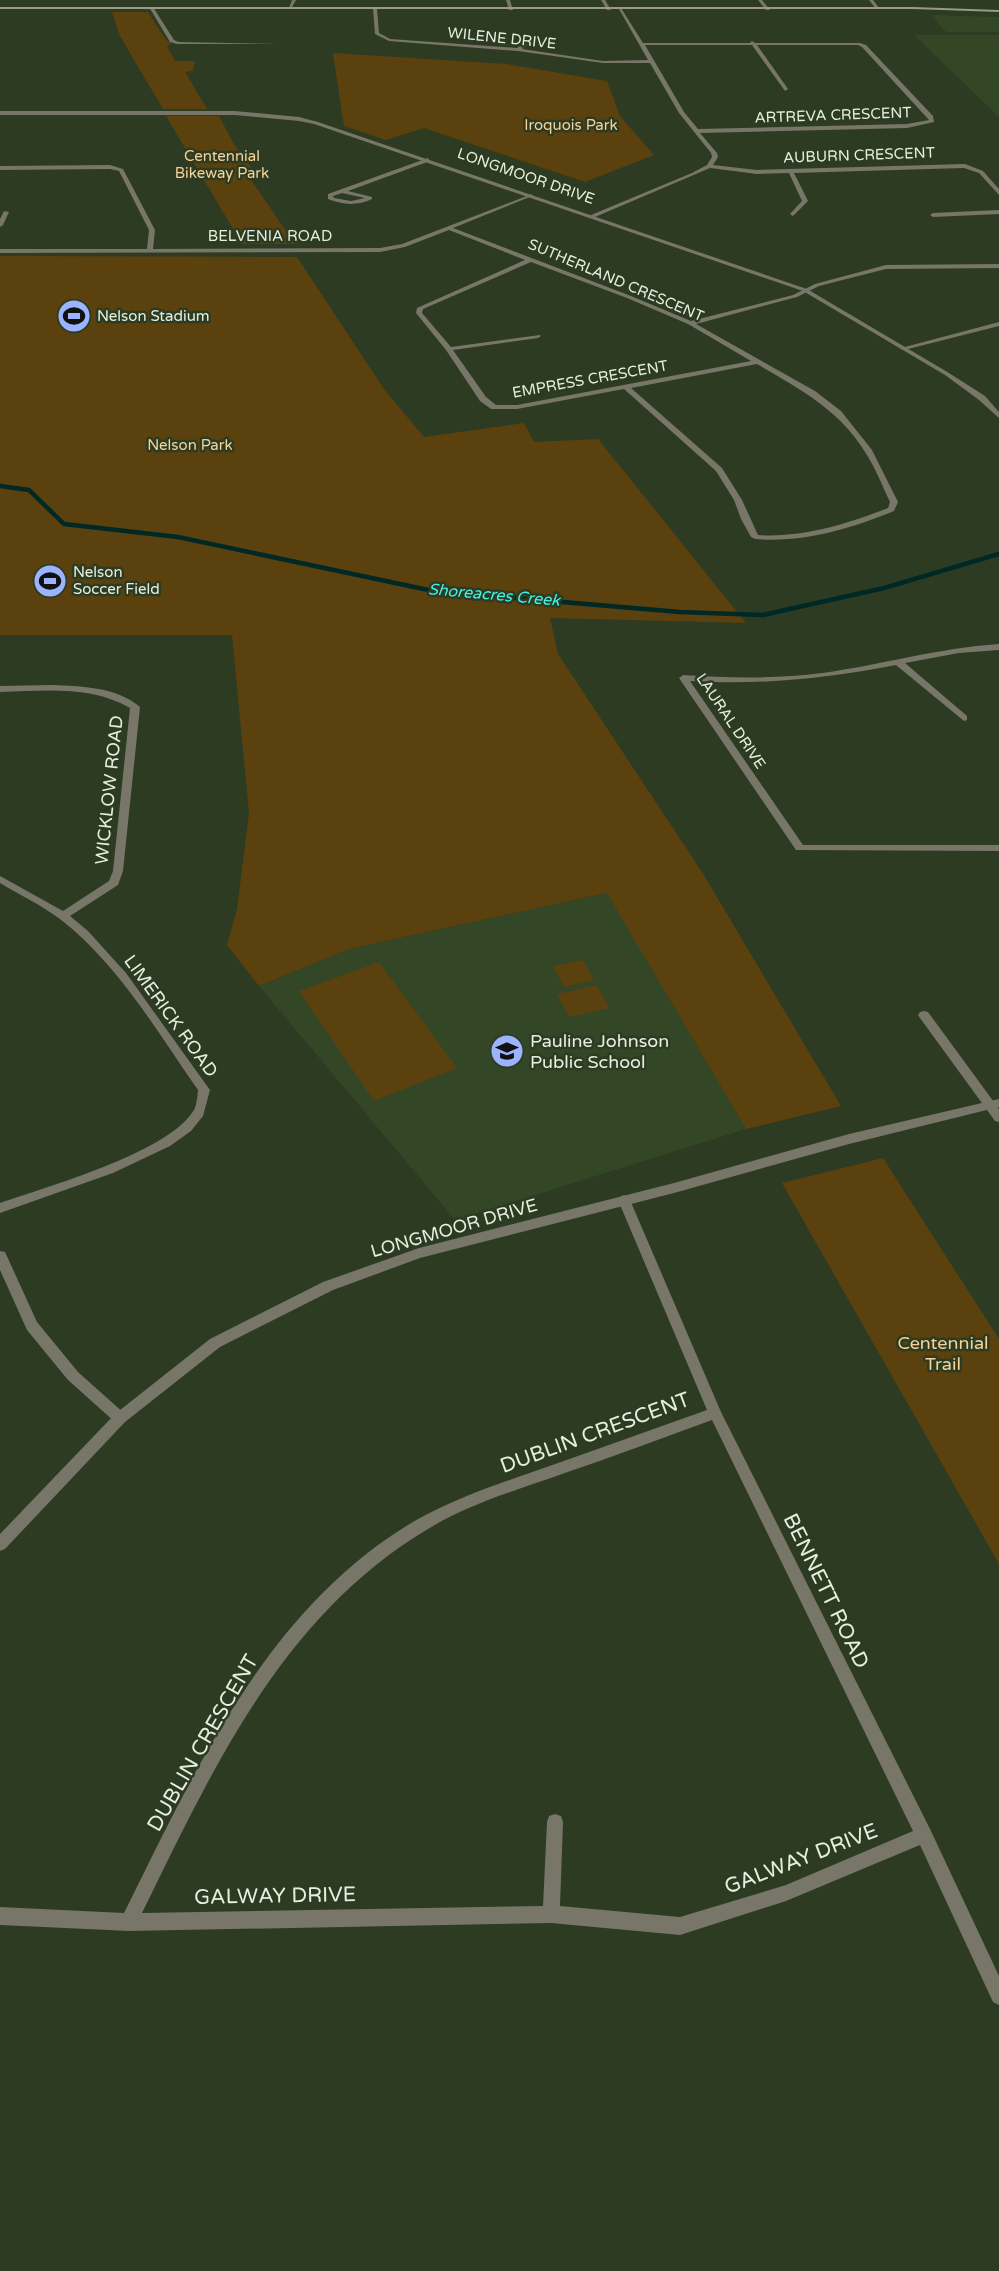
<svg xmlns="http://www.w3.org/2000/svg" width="999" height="2271" font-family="'Varela Round',sans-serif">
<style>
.built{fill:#334626}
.green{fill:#5b410e}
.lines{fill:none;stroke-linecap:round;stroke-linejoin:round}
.stream{stroke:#002825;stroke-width:4.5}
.minor{fill:#777668;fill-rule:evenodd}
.tertiary{fill:#777668;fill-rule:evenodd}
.secondary{fill:#9b9a84;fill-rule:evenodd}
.labels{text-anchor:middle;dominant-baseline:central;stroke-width:5;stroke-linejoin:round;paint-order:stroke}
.far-street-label{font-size:15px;fill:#e6efdf;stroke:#2c3b22}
.far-park-label{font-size:15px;fill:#f6d299;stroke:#2c3b22}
.far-poi-label{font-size:15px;fill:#e6efdf;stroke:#2c3b22;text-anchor:start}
.far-water-label{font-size:16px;font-style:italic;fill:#42f4e7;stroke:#2c3b22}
.street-label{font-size:18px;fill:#e6efdf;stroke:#2c3b22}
.poi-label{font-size:18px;fill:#e6efdf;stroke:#2c3b22;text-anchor:start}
.park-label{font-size:18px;fill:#f6d299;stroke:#2c3b22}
.near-street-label{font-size:21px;fill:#e6efdf;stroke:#2c3b22}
</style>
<rect width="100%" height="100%" fill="#2c3b22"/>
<g class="built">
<polygon points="931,15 999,17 999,32 946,32"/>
<polygon points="914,35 999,35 999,117"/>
<polygon points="608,893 746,1129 455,1220 259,986 349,949"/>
</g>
<g class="green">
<polygon points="112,12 148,12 166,40 172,43 167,46 175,61 195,61 193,71 185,72 207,109 163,109 120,36"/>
<polygon points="333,53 506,64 607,81 620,116 654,155 585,182 424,128 386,140 344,126"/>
<polygon points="166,116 219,116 234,144 256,174 249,177 295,244 242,244"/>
<polygon points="0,256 297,257 384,389 424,437 524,423 534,442 598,439 746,623 550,618 558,654 702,872 841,1106 746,1129 607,893 349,949 259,986 227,945 237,909 249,813 232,635 0,635"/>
<polygon points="583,960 594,980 564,987 553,966"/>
<polygon points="379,962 457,1068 374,1101 299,991"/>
<polygon points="597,985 609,1008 569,1017 557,994"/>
<polygon points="883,1158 999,1339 999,1564 782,1183"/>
</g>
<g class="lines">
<polyline class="stream" points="0,486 29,490 64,524 178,537 433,591 680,612 763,615 884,588 999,554"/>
<g class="minor">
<polygon points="292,0 296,0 291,9 289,8"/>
<polygon points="506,0 510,0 513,10 509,10"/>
<polygon points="601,0 605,0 611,10 607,10"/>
<polygon points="758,0 762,0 770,10 766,10"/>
<polygon points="869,0 873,0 880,9 876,9"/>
<polygon points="149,7 153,7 174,40 179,42 279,44 177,44 170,42"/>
<path d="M375 8 377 9 379 33 390 39 517 48 533 37 535 39 522 49 603 61 648 60 619 9 621 8 643 43H750L752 41 755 43H860L866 45 933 116 934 122 907 128 700 133 717 153 718 157 713 165 757 170 965 164 983 171 999 189V195L979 173 964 168 794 173 808 201 793 216 790 214 802 201 789 173 757 174 710 168 595 217H591V215L692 173 707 165 712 157 711 153 679 113 650 63H603L518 51 389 41 375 34 373 9ZM645 45H752L785 91 788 89 757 45H858L862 47 929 120 907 124 698 129 684 112Z"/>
<path d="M428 158 430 161 348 191 372 197V199C358 206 342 205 328 199V194ZM342 193 365 198 351 201 334 198 333 196Z"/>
<path d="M110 165 123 169 155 230 153 249 380 248 402 244 532 194V196L453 228 631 296 691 321 793 295 815 284 886 265 999 264V268L886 269 819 286 797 297 696 324 815 391 841 411 872 450 898 502 894 511C850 529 803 543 755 539L751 537 741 519 734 500 716 471 624 389 517 409H491L480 401 446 350 416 313 417 308 525 260 449 230 405 247 380 252 0 253V249H147L149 230 119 171 110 169 0 170V166ZM531 262 627 298 688 324 751 361 517 405H496L486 397 453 350 538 338 541 336 540 335 451 347 422 313 423 309ZM757 364C798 388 840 410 865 452 875 467 882 485 890 502L888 508C847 524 802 538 758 535L742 500 722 468 631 388Z"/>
<polygon points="999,210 999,214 933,217 930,215 933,213"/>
<polygon points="4,211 9,212 3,225 0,227 0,219"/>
<polygon points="999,322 999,326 904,350 901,348"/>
<path d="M999 644V650L959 653 905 663 967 716V720L964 721 896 665C824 679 763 685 690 681L803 845H999V851L796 850 679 678 683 675C729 678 776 679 822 673 881 665 938 648 999 644Z"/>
<path d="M52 685C81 686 117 687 140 707L123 871 118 885 70 916 88 931 126 973 210 1090 203 1116 191 1131 170 1146 113 1173 0 1213V1203C49 1186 163 1154 192 1113 197 1107 197 1098 198 1090 156 1030 118 964 60 919 41 905 20 895 0 883V876L63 911 109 881 113 871 130 708C90 685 45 691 0 692V686Z"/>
<polygon points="924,1011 928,1012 999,1109 999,1122 995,1121 920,1018 918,1015 920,1012"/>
<path d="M624 1195 628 1197 630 1200 721 1412 930 1829 999 1976V2005L993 2002 920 1845 786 1901 680 1935 551 1923 129 1931 0 1925V1907L124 1913C197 1766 270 1604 418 1519 463 1494 513 1479 561 1462 610 1445 658 1427 707 1410L618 1200 620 1197ZM712 1420 913 1831 786 1885 680 1917 560 1906 563 1822 561 1816 555 1814 549 1816 547 1822 543 1906 142 1913C213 1768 283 1615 428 1529 469 1504 517 1490 562 1474 612 1457 662 1438 712 1420Z"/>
<polygon points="0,1251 5,1252 37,1322 78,1372 125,1414 127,1418 125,1422 120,1424 115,1422 68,1380 27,1330 0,1270"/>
</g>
<g class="tertiary">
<polygon points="0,111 235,111 299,117 318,122 807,289 949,373 985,396 999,412 999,418 979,400 945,375 803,291 314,124 299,121 235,115 0,115"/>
<polygon points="999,1099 999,1107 849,1144 674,1193 420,1258 333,1290 220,1347 125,1422 5,1549 0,1551 0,1534 115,1414 210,1339 323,1282 419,1248 674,1183 849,1134"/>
</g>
<polygon class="secondary" points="0,7 913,7 999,10 999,12 913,9 0,9"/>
</g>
<defs>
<symbol id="stadium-disc" viewBox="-11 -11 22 22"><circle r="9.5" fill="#9bb4fd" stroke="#2c3b22"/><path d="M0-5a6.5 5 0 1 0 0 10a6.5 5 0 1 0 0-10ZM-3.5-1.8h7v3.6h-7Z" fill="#111"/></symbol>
<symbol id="school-disc" viewBox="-11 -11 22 22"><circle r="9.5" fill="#9bb4fd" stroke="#2c3b22"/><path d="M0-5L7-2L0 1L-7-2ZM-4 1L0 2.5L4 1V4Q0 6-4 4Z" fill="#111"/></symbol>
</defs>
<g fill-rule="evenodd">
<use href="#stadium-disc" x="55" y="297" width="38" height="38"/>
<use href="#stadium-disc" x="31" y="562" width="38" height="38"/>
<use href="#school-disc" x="488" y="1032" width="38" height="38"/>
</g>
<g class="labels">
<g class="far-street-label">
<text transform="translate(502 38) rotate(6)">WILENE DRIVE</text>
<text transform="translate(833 115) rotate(-2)">ARTREVA CRESCENT</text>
<text transform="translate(859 155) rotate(-2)">AUBURN CRESCENT</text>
<text transform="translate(526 176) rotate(19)">LONGMOOR DRIVE</text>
<text x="270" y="236">BELVENIA ROAD</text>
<text transform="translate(616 280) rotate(23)">SUTHERLAND CRESCENT</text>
<text transform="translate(590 379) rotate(-10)">EMPRESS CRESCENT</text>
<text transform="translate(731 721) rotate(56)">LAURAL DRIVE</text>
</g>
<g class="far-park-label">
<text x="571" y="125">Iroquois Park</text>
<text x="222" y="156">Centennial<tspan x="222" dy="17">Bikeway Park</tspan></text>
<text x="190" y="445">Nelson Park</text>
</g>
<g class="far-poi-label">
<text x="97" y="316">Nelson Stadium</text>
<text x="73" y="572">Nelson<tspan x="73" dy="17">Soccer Field</tspan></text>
</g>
<g class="far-water-label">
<text transform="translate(494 595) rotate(5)">Shoreacres Creek</text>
</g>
<g class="street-label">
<text transform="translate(109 790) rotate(-84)">WICKLOW ROAD</text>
<text transform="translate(171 1016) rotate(54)">LIMERICK ROAD</text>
<text transform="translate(454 1228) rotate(-16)">LONGMOOR DRIVE</text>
</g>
<g class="poi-label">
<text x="530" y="1041">Pauline Johnson<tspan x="530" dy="21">Public School</tspan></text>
</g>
<g class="park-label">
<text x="943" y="1343">Centennial<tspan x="943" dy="21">Trail</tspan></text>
</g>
<g class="near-street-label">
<text transform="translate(595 1433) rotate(-20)">DUBLIN CRESCENT</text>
<text transform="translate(826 1591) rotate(64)">BENNETT ROAD</text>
<text transform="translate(203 1743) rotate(-60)">DUBLIN CRESCENT</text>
<text transform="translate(801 1859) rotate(-21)">GALWAY DRIVE</text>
<text transform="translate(275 1896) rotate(-1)">GALWAY DRIVE</text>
</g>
</g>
</svg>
